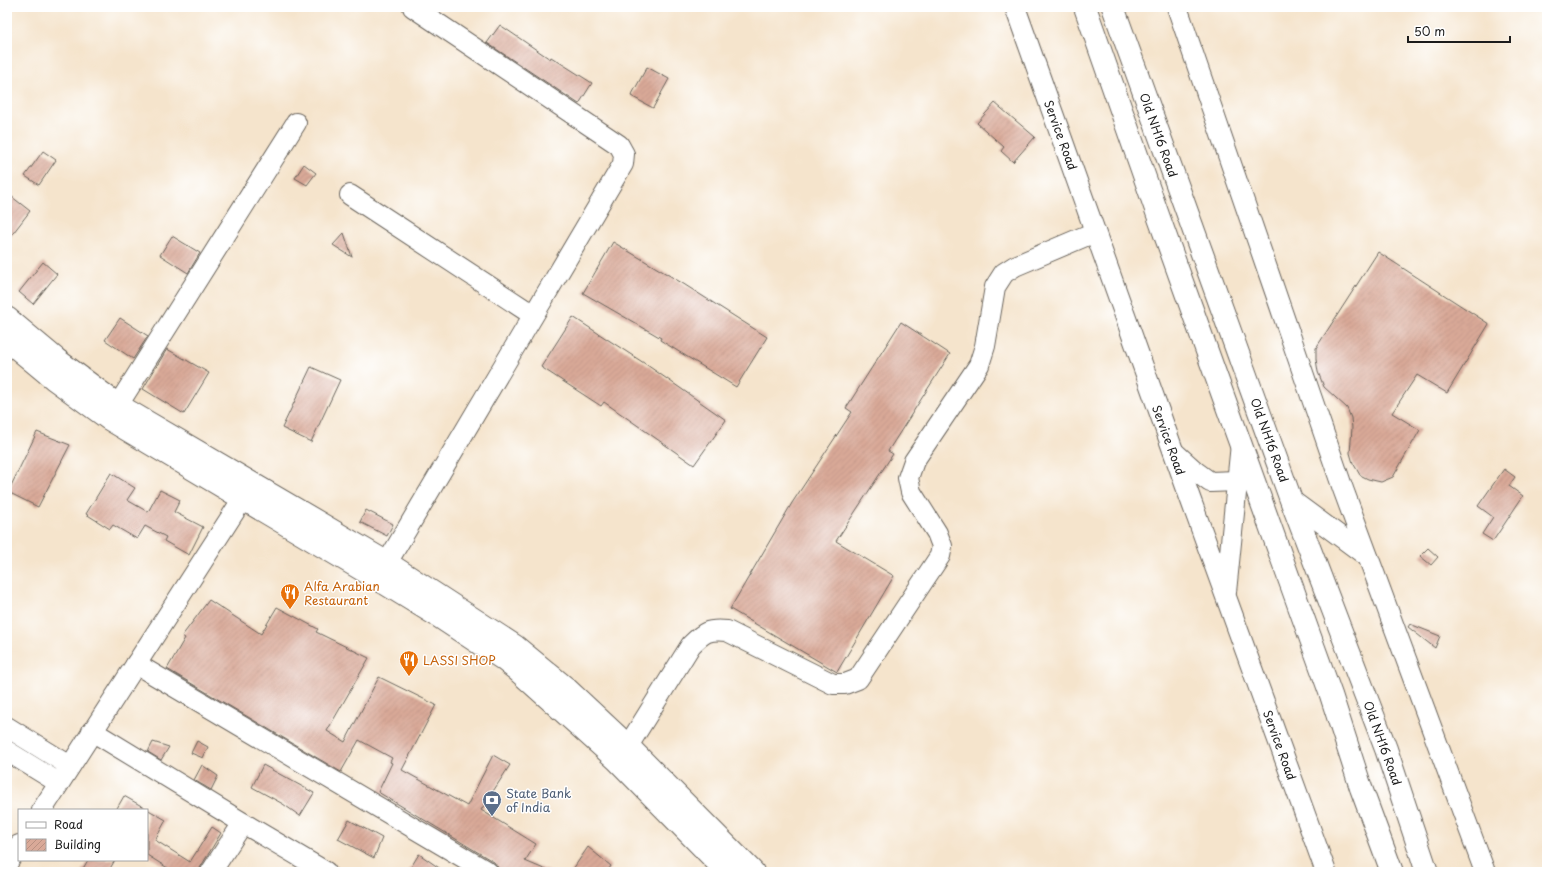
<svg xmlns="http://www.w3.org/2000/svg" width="1554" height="879" font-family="'Playpen Sans',sans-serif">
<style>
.building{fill:url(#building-hatch)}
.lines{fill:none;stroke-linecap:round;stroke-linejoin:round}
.minor-casing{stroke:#68625a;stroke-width:22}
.major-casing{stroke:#68625a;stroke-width:24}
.minor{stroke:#fff;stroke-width:20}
.major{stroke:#fff;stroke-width:22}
.labels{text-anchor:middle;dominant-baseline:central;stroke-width:3;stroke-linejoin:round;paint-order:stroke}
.street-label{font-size:12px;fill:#1c1c1c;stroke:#fff}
.food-label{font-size:12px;fill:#c56008;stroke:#fff;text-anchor:start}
.service-label{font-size:12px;fill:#4e5e75;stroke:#fff;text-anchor:start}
</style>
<defs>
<pattern id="building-hatch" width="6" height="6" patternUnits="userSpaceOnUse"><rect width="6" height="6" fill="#d9a998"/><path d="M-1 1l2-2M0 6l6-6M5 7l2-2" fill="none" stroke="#ba9182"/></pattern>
</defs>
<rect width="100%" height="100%" fill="#fff"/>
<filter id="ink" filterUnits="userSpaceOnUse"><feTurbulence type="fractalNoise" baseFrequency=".025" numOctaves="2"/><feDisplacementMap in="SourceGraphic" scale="8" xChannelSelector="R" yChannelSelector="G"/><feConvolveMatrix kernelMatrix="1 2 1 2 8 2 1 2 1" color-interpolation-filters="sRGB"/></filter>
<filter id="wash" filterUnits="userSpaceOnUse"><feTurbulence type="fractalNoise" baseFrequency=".012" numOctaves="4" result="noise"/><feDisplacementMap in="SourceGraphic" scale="16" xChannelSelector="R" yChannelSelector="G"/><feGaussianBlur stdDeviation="0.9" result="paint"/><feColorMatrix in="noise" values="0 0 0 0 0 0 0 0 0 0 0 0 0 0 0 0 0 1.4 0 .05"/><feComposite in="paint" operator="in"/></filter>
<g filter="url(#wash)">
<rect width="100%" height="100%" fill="#f5e4cc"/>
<g id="blocks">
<g class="building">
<polygon points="500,25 550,59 551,57 592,83 579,104 487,43"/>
<polygon points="647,67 669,79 653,108 631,96"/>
<polygon points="995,103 1035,137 1013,162 1001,151 1004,147 977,123"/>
<polygon points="43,151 56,160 39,185 25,176"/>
<polygon points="304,164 316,173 307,185 295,178"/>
<polygon points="7,193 30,211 7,241"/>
<polygon points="344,233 352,257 333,245"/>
<polygon points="172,236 200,253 188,273 160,255"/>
<polygon points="613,242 682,283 767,337 736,387 660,340 661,338 583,293"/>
<polygon points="1378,252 1489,324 1447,393 1417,375 1392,413 1420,430 1393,477 1381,482 1368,479 1360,475 1353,463 1350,453 1352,428 1351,418 1347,408 1324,387 1318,372 1316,359 1316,348"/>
<polygon points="43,262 57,274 33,304 19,292"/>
<polygon points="573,317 647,365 726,420 694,465 604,402 601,406 541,367"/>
<polygon points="120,318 148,336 133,359 105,340"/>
<polygon points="901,322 950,354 888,451 893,454 836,541 894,576 837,672 730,609 792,503 852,412 846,408"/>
<polygon points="167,349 209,373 184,414 143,389"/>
<polygon points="311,367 340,380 311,442 282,428"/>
<polygon points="37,432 70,445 38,507 8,492"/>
<polygon points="1504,469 1515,477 1509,486 1523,496 1493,541 1482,534 1493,517 1478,506"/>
<polygon points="111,473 135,488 127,500 148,512 160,490 180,500 174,512 203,527 189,555 164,541 166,537 145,526 137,539 113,525 110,529 86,514"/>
<polygon points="366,510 393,524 387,536 360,522"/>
<polygon points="1428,548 1438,557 1431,565 1420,556"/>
<polygon points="209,600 261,634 277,607 318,629 316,632 369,658 327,731 345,742 379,677 436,705 402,770 467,806 493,755 510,765 481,810 536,844 525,861 551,872 505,872 498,868 494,862 378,792 392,763 390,762 392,758 359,740 341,772 167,669 185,638 182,636"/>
<polygon points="1410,624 1440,636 1435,648 1408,627"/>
<polygon points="197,741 208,747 203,758 191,753"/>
<polygon points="153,742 169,747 161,760 148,752"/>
<polygon points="202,765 218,776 211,790 194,780"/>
<polygon points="263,765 314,793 300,816 283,804 252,787"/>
<polygon points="124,796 166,820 155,840 190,862 212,827 221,833 200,868 200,872 174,872 147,855 147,810 116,810"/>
<polygon points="349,820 382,838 374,858 338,839"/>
<polygon points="588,847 611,866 607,872 571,872"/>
<polygon points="419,854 445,872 408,872"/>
<polygon points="88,860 115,860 108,872 81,872"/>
</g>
</g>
</g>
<g filter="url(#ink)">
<use href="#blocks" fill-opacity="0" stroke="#68625a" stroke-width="1"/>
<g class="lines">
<defs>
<g id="minor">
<polyline points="1015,7 1190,498 1326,872"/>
<polyline points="1177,7 1343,489 1485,872"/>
<polyline points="350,195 533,315"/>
<polyline points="118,405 296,123"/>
<polyline points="1175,453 1195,471 1210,482 1237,481"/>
<polyline points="1291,500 1368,557"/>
<polyline points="377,576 391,556 623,164 624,154 619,145 413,7"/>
<polyline points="1226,592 1241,444"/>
<polyline points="136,664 488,872"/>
<polyline points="7,727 70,766"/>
<polyline points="92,731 243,823 326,872"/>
<path d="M628 746 691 645C704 632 708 629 727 631L833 684H845L858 679 940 556 942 546 937 533 911 492 908 478 914 461 979 365 985 346 995 287 1004 273 1015 266 1095 232"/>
<polyline points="7,751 59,783"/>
<polyline points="42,810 251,486"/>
<polyline points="7,864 19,845"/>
<polyline points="211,872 243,823"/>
</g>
<g id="major">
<polyline points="1085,7 1159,218 1331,695 1361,788 1392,872"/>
<polyline points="1113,7 1291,500 1386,749 1427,872"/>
<polyline points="7,318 56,359 118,405 386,562 515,646 566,688 628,746 753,872"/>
<polyline points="7,340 54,379 109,419 376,578 438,616 503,659 517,670 617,760 727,872"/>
</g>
</defs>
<use href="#minor" class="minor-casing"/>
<use href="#major" class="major-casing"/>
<use href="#minor" class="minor"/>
<use href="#major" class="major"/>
</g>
</g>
<defs>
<symbol id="restaurant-pin" viewBox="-11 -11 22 30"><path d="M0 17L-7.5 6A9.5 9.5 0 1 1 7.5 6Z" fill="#e8710a" stroke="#fff"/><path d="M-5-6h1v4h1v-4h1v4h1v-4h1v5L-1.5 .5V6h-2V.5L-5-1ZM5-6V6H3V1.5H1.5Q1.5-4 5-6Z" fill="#fff"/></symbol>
<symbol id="bank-pin" viewBox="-11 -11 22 30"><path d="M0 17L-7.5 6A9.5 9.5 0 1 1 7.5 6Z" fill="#5c6f8a" stroke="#fff"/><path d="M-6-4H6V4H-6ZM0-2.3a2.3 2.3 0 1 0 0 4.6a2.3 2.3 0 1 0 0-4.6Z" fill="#fff"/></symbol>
</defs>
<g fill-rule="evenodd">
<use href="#restaurant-pin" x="279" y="582" width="22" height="30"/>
<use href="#restaurant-pin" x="398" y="649" width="22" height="30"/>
<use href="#bank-pin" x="481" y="789" width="22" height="30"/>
</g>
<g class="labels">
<g class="street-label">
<text transform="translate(1061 135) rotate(70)">Service Road</text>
<text transform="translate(1159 135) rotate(70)">Old NH16 Road</text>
<text transform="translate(1169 440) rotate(70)">Service Road</text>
<text transform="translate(1270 440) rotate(70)">Old NH16 Road</text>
<text transform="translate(1383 743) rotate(70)">Old NH16 Road</text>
<text transform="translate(1280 745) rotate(70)">Service Road</text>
</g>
<g class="food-label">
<text x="304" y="586">Alfa Arabian<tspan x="304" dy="14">Restaurant</tspan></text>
<text x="423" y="660">LASSI SHOP</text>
</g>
<g class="service-label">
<text x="506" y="793">State Bank<tspan x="506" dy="14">of India</tspan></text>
</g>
</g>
<rect width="1554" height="879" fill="none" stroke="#fff" stroke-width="24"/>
<rect x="18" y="809" width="130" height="52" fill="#ffffff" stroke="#a4a4a4"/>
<rect x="26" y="822" width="20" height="6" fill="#ffffff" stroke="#a4a4a4"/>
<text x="54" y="829" font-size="12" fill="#1c1c1c">Road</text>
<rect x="26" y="839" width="20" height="12" fill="url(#building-hatch)" stroke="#a4a4a4"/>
<text x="54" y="849" font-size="12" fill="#1c1c1c">Building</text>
<path d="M1408 36v6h102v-6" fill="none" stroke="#1c1c1c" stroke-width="2"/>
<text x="1414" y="36" font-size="12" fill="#1c1c1c" stroke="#ffffff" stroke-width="3" paint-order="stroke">50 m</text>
</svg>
